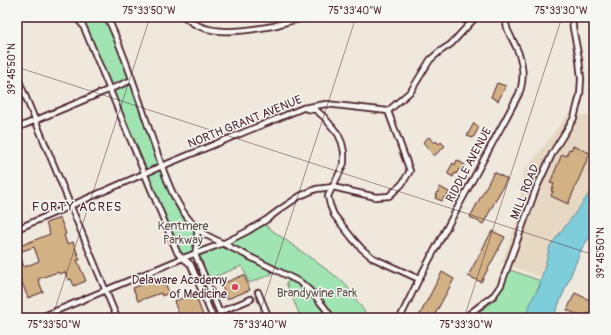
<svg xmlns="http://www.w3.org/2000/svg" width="611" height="335" font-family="Pangolin,sans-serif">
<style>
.built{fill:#e6d8c2}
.green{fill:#a0e5b1;stroke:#75826e}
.water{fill:#7ecdda;stroke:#698794}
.building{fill:#d2b185;stroke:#4a1f2b;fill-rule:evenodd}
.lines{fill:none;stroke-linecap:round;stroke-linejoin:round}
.street-casing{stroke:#4a1f2b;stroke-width:8}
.street{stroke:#f6f6f2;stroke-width:4.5}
.ticks{fill:none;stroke:#4a1f2b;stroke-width:1;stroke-opacity:0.45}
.poi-dot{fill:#d1495b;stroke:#f6f6f2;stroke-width:1.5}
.labels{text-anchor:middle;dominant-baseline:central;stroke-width:3;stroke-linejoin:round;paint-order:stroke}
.street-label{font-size:12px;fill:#4a1f2b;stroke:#f6f6f2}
.park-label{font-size:12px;fill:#60504c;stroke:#f6f6f2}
.poi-label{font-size:12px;fill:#4a1f2b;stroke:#f6f6f2;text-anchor:end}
.neighbourhood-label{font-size:13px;letter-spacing:1px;fill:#4a1f2b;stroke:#f6f6f2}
.neatline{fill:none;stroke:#4a1f2b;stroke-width:1.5}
.ticks-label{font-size:10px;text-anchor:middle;fill:#4a1f2b}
</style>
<rect width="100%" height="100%" fill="#efe8dc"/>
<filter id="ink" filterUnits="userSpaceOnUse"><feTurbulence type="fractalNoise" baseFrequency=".025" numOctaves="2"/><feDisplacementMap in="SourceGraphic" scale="8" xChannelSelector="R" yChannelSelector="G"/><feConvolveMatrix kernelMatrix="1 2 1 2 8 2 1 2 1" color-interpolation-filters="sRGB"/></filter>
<g filter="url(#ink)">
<polygon class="built" points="569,113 594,117 594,186 582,204 550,246 542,278 502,262 517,221 523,173"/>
<g class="green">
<polygon points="75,17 107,17 170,188 197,229 196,253 224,243 262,223 344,282 369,318 301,318 286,283 290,281 270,270 272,274 249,283 242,266 206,280 196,254 183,258 178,254 85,30"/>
<path d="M510 270 541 281C537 294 529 305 525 318H472L497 298Z"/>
</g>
<polygon class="water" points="594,186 594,232 582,248 553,318 525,318 532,299 539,288 550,246 582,204"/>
<g class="building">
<polygon points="497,83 506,86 498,101 491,97"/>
<polygon points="474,123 479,127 473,138 467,136"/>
<polygon points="429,137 434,143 436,141 439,144 441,142 445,146 434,156 423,142"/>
<polygon points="573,146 590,153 568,204 551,196 553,191 551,191 554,184 550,183 562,154 566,156 569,149 571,150"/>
<polygon points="457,160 465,165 462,171 459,169 456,174 454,174 453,177 448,174 448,172 453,163 455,165"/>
<polygon points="494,172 507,179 483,224 470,217"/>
<polygon points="440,187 449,192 446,198 444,197 442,201 435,198"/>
<path d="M60 218 66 234 64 235 67 244 73 242 80 260H77L86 281 74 286 71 279 68 280 65 272 59 274 58 272 38 279 43 292 28 298 19 275 17 276V270L19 269 17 263V247L50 234 46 223ZM34 247 39 261 24 267 19 252Z"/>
<polygon points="492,231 505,237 481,282 468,276"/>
<polygon points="442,272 454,279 433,318 418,318"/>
<polygon points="244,275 250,290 227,299 221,284"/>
<polygon points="163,277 169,293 162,296 161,293 138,301 133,288"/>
<polygon points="575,293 594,302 594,316 588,313 585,318 567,310"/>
<polygon points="195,294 204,318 180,318 174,301"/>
</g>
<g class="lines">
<defs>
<g id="street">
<path d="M75 17 82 24 85 30 177 252C180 258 187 260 191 265L213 318"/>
<path d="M107 17C115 33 121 49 127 65 136 89 144 114 152 138 164 171 174 212 204 234L300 282C314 293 322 303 332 318"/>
<path d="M185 17C207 38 245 31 273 26 282 24 291 20 300 19 308 18 316 19 324 17"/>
<polyline points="17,76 117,318"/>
<polyline points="307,109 316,110 324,117 338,134 342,143 344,152 344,163 340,172 328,196 330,205 334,215 353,239 362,249 373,258 419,279"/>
<polyline points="17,128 132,80"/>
<polyline points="17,229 162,166 303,108 326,104 388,111 411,91 430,60 439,52 451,44 476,17"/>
<path d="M197 229C198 238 197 244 195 254L222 318"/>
<polyline points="258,292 269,318"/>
<polyline points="220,312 251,299"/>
<polyline points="39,318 183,258 224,243 246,232 266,220 282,208 300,196 316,189 333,187 354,192 376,197 389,196 402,184 410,171 388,111"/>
<path d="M400 318 419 279 519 94C525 79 523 61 516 47 511 35 505 30 506 17"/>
<polyline points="462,318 468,315 494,295 501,285 536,189 553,152 574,118 580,95 581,79 579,59 573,28 572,17"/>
</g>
</defs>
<use href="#street" class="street-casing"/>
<use href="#street" class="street"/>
</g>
</g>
<path class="ticks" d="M17 67 594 255M52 318 150 17M258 318 356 17M464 318 562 17"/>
<circle class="poi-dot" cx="235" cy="287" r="4"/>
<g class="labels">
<g class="street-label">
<text transform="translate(245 122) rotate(-22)">NORTH GRANT AVENUE</text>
<text transform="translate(469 165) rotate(-62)">RIDDLE AVENUE</text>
<text transform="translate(525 192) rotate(-68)">MILL ROAD</text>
</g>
<g class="park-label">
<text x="183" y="226">Kentmere<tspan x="183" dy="14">Parkway</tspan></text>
<text x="317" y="293">Brandywine Park</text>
</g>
<g class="poi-label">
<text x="227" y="280">Delaware Academy<tspan x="227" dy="14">of Medicine</tspan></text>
</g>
<g class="neighbourhood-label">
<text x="77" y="207">FORTY ACRES</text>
</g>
</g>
<rect width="611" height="335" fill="none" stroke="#f6f6f2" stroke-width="44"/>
<rect x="22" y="22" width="567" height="291" class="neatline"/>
<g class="ticks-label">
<text x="149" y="14">75°33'50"W</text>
<text x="355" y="14">75°33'40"W</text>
<text x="561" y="14">75°33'30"W</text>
<text transform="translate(11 69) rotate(-90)" y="4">39°45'50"N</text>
<text transform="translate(600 253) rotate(-90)" y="4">39°45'50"N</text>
<text x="54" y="328">75°33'50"W</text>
<text x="260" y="328">75°33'40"W</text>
<text x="466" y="328">75°33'30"W</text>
</g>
</svg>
